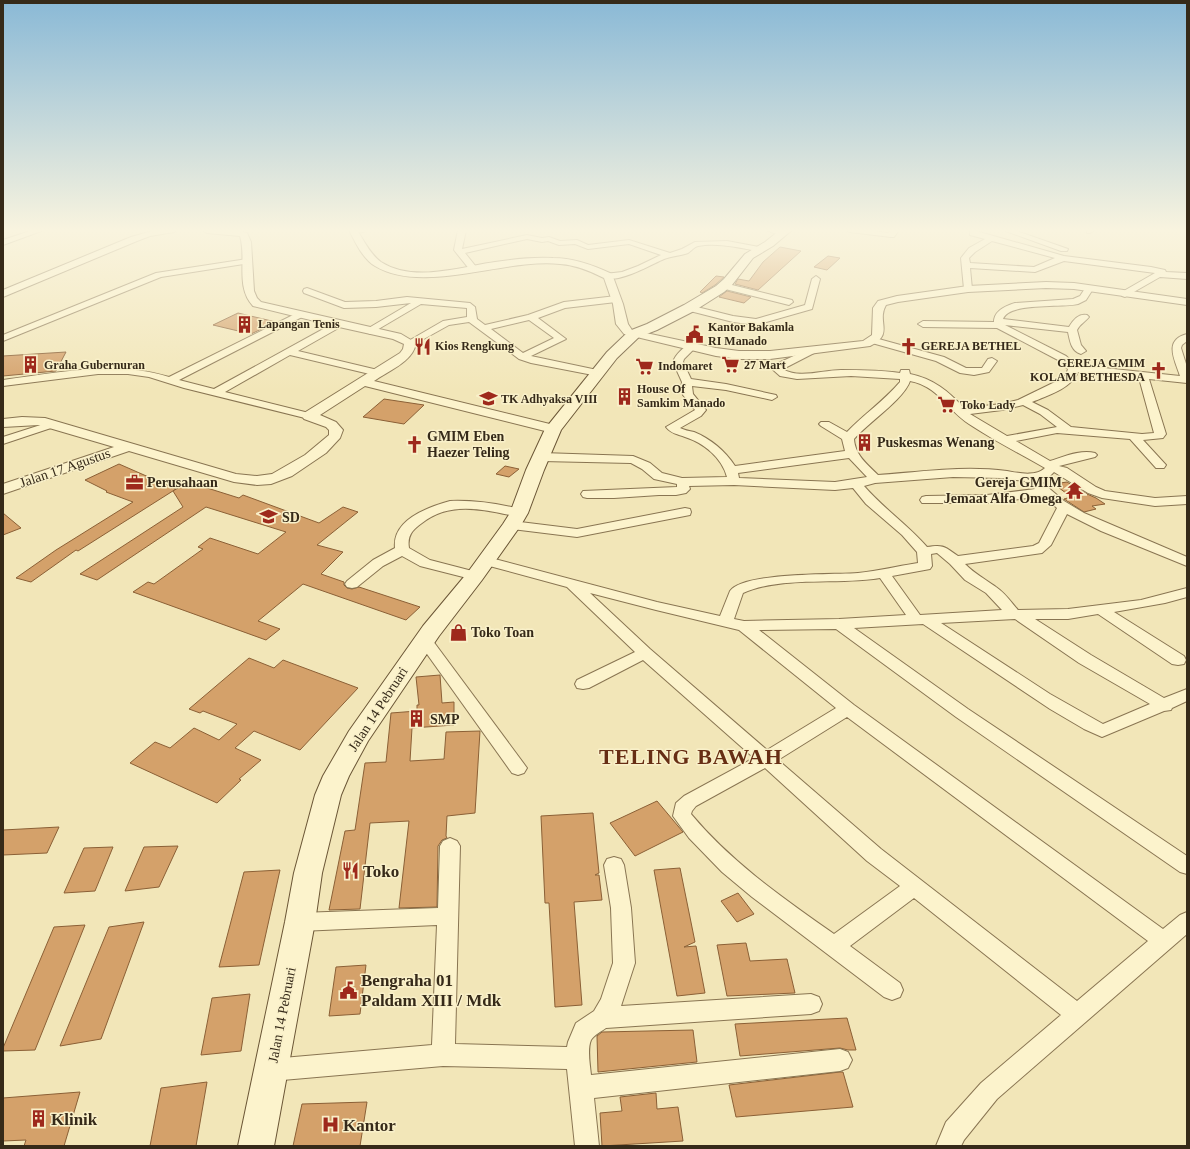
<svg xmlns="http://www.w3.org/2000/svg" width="1190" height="1149" font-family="'Times New Roman',serif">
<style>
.building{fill:#d4a16a;stroke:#8b6036}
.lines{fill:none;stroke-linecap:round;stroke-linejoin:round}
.minor-casing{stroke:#897552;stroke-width:2}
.tertiary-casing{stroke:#897552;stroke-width:2}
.secondary-casing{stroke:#6b5636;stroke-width:2}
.minor{fill:#fcf3cc;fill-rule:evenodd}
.tertiary{fill:#fcf3cc;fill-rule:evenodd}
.secondary{fill:#fcf3cc;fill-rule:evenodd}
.labels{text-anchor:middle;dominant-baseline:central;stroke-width:3;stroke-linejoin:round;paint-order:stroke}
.far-poi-label{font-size:12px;font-weight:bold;fill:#362a19;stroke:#f9f0c9;text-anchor:start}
.poi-label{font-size:14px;font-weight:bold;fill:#362a19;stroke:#f9f0c9;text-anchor:start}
.street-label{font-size:14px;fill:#362a19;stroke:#f9f0c9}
.near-poi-label{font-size:17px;font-weight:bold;fill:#362a19;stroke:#f9f0c9;text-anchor:start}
.near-district-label{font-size:22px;font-weight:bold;letter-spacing:1px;fill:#672e14;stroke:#f9f0c9}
</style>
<rect width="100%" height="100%" fill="#f2e6b8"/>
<g class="building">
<polygon points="780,247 801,251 758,290 735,284 738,279 749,281 763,262"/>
<polygon points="828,256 840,258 827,270 814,267"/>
<polygon points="716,276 724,277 715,285 702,293 700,292"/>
<polygon points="727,291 751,297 744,303 719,297"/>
<polygon points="238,313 276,322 251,334 213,325"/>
<polygon points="66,352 56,371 3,376 3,356"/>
<polygon points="384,399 424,405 404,424 363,417"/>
<polygon points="119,464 176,489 78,551 76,550 31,582 16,578 56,550 133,502 106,492 107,491 85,480"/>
<polygon points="505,466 519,469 509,477 496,474"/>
<polygon points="188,482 239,498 243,495 319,523 343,507 358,512 317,545 343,552 321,574 344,582 344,585 347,588 352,589 359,587 420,607 406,620 303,584 258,621 280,629 266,640 133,592 148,582 154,584 203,549 198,547 210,538 258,554 286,532 206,507 97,580 80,574 183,507 173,491"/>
<polygon points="1067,482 1087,494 1096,498 1105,504 1092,506 1096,509 1084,512 1064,499 1071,497 1054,484"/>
<polygon points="3,513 21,528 3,535"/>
<polygon points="249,658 274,668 283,660 358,688 300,750 254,731 235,748 261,760 239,779 241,780 217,803 130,763 155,742 170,748 194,728 219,740 237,724 203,711 200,713 189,709"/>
<polygon points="440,675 442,703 454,702 454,725 412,728 410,761 444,759 446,732 480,731 475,813 447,816 446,836 447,838 442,840 438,846 437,907 399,908 409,821 370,823 360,909 329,910 345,831 355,830 365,763 386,762 391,713 417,711 417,705 419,705 416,677"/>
<polygon points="657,801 683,832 635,856 610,823"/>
<polygon points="593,813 599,873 595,875 599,875 602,900 574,902 582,1005 555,1007 549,903 545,903 541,816"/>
<polygon points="59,827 47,853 3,855 3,830"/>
<polygon points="178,846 159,887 125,891 144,847"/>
<polygon points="113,847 95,891 64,893 84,848"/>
<polygon points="680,868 695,942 684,947 696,946 705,993 677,996 654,870"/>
<polygon points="280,870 259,965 219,967 244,872"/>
<polygon points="738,893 754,914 737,922 721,901"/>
<polygon points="144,922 101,1039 60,1046 109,927"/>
<polygon points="85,925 35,1050 3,1051 3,1048 54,927"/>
<polygon points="746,943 750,961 787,959 795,993 727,996 717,945"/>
<polygon points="366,965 360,1014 329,1016 336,967"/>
<polygon points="250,994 241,1051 201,1055 212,998"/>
<polygon points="847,1018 856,1050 848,1050 840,1048 740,1056 735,1024"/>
<polygon points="693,1030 697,1062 598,1072 597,1036 602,1032"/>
<polygon points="840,1072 843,1072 853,1107 736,1117 729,1085"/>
<polygon points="207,1082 196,1146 150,1146 161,1088"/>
<polygon points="80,1092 64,1146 24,1146 26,1140 3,1141 3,1098"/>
<polygon points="656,1093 657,1109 678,1107 683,1141 602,1146 600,1113 622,1111 620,1097"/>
<polygon points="367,1102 360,1146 293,1146 302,1104"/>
</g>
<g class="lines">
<defs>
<g id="minor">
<polygon points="33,230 44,230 3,245 3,240"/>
<polygon points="351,230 365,230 364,232 351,233"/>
<path d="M458 230H466L462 249 527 235 542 238 549 237 560 241 577 240 588 245 629 240 670 253 682 249 695 242 727 241 759 247 763 249 759 251C740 248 717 242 698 246 694 247 691 251 688 253 680 256 671 256 664 259 652 264 615 286 604 276L605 274 622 272 638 266 661 255 629 244 588 249 575 244 559 245 548 241 542 242 527 239 465 253 477 268 473 270H470L454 250Z"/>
<polygon points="766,230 777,230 786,234 782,236"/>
<polygon points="846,230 866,230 888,233 891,230 899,230 894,237 891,237 850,232"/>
<polygon points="1003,230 1014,230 1068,249 1067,251 1061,251"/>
<polygon points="1087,230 1095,230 1090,233 1087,233"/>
<path d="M970 231H976L1064 256 1151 267 1165 270 1166 272 1187 273V279L1160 277 1125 297 1122 296 1121 294 1122 292 1155 273 1064 261 1035 272 970 268 972 289 968 292 964 289 961 258 969 248 985 239 970 235ZM992 241 1055 258 1034 267 970 263 969 258 975 252Z"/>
<polygon points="247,259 251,261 250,263 161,277 3,341 3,335 156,273"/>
<polygon points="816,276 820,279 812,309 756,325 733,322 686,310 685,308 689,305 733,316 756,319 805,305 812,279"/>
<polygon points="724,283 792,300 793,302 789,305 721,288 720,286"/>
<path d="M1089 286 1093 289 1086 300 1078 304C1062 308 1009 302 1003 319L1069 327C1073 320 1079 313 1087 315L1089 317C1085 322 1080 324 1077 330L1081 345 1086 351 1081 354C1071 351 1070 341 1068 332L1005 325 1066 356 1076 365 1180 376C1175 360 1163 340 1187 334V341L1182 345 1181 348 1187 367V383L1149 379 1166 434 1163 438 1143 440 1166 465 1164 468H1156L1130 439 1057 433 1016 441 1050 461C1063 457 1081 449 1095 453L1097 455 1095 457 1059 466 1067 468 1096 487 1105 491 1155 498 1187 496V504L1155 506 1102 498 1088 493 1054 472 1050 476 1038 479 1064 501 1084 513 1187 557V566L1101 531 1067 514 1051 545 1042 553 965 564C975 574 985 579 996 587 1005 593 1011 602 1018 610L1068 609 1141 600 1187 588V597L1165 603 1114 612 1184 656 1186 660 1184 664 1178 665 1172 664 1098 614 1068 619H1035L1091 655 1164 698 1187 689V701L1172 708 1171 710 1164 711 1102 737 1084 729 1050 709 923 624 854 628 968 709 1187 856V874L1180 872 956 717 836 629 759 630 854 705 1163 929 1180 915 1187 912V934L997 1099 964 1140 961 1146H936L946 1122 981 1083 1061 1015 914 898 850 946 900 983 903 990 900 997 892 1000 884 997 752 897 722 872 689 838 673 816 676 803 684 796 754 758 643 660 589 688 583 689 577 688 575 684 577 680 635 652 567 587 482 564 480 561 482 558 487 557 657 602 720 616 730 591C743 572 833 575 858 573 878 571 898 566 918 563L917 552 902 535 866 504 853 488 835 490 734 485 689 486 690 489 686 493 676 495H659L614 498H587L583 497 581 494 583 491 677 487V484L654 479 642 469 631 463 542 461 538 460 536 457 538 454 542 453 633 456 650 463 662 473 682 478 727 477C722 458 704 443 685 437 678 434 671 434 666 427L695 410 683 395 681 389 682 382 673 362C675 355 684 346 691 344L696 347 684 359 683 362 691 379 726 384 776 395 777 397 772 400 726 390 692 386 693 394 706 410 701 416 680 428C684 430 689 431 694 432 711 439 725 451 735 466L845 451 842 439 821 426 819 424 821 422H829L847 432C864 414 884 401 900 382V379L851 376 797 379 780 376 771 368 772 366 813 347 818 350 816 352 783 369C798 379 824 370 841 370 861 370 880 370 900 373L901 370H909L910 374C934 379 948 391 964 408L1002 404 1018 400 1059 380 1066 375 1068 369 1058 360 997 328 923 327 918 324 923 321 994 322C994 311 1005 306 1015 303L1073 299 1080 296 1086 287ZM1078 372 1139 378 1154 433 1142 434 1071 427 1048 410 1032 402C1047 396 1072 388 1078 372ZM910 381C938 386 947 410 969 424 993 440 1019 453 1045 468 1035 477 1019 473 1007 471 964 465 920 472 878 475 867 464 855 455 854 439 868 423 904 399 910 381ZM1023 405 1040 414 1057 427 1007 436 970 414 1002 410ZM849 458 867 477 835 482 739 478 738 473ZM953 477 1001 478 1025 481 1035 489 987 495 926 496 922 497 920 500 922 503H987L1043 496 1057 508 1039 543 1033 546 958 556C945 547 944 544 927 547 908 525 883 508 864 486L875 483ZM937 553 950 564 965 580 986 593 1002 610 920 615 892 576 930 569 932 566 931 554ZM880 578 906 615 839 619 744 621 734 619 743 593C779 576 839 585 880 578ZM590 593 656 610 739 630 836 708 767 750 650 649ZM1015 619 1079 663 1150 704 1103 724 1050 694 941 623ZM847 717 1148 941 1077 1001 881 849 778 760ZM765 768 867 861 900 886 834 934C783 898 732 863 691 814L692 811 696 806Z"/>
<path d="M307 288 345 302 376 301 407 297 470 303 475 307 477 319 485 325 528 315 564 302 616 296 620 299 616 302 565 308 538 318 566 339 531 356 602 371 603 373 598 376 531 363 519 359 469 322 449 325 413 345H407L405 343 443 321 467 317V308L421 304 370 334 365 331 367 329 411 303 376 307 344 308 304 293 303 291 304 289ZM529 320 554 338 523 353 491 329Z"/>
<path d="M299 312 304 315 302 317 179 380 214 389 336 322H342L344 324 342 326 298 351 382 371 383 373 382 375 378 376 290 355 225 392 313 414 315 416 313 418 309 419 184 388 149 377 128 374H98L3 386V380C58 373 115 360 169 377Z"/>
<polygon points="875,338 944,357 966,368 982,368 988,359 992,358 997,361 989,372 974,375 960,373 936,361 872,343 870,341"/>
<polygon points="53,421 59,424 57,426 3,444 3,437"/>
<path d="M450 501C475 500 500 504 524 510L525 513 524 516 519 517C486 510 451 500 422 523 412 530 407 536 409 548L430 560 480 573 482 576 480 579 475 580 420 566 402 556 383 566 357 587 352 588 347 587 345 584 347 581 373 560 395 548C392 520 428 507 450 501Z"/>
<polygon points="685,508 690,509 691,512 690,515 577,537 512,529 507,528 505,525 507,522 512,521 577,529"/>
<polygon points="425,635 430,637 527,768 524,773 518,775 512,773 417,640 420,637"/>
<path d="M450 838 457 841 460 846 455 1044 567 1047 568 1042 576 1023 594 1011 601 999 613 963 611 908 604 865 607 859 614 857 621 859 624 865 631 908 635 963 621 1006 811 994 819 997 822 1004 819 1011 811 1014 606 1028C602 1031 594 1035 591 1040 587 1049 590 1065 591 1075L840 1049 848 1052 852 1060 848 1068 840 1071 594 1098 599 1146H575L567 1069 443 1066 271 1081 263 1078 259 1070 263 1062 271 1059 432 1045 437 925 300 931 293 928 290 922 293 916 300 913 438 908 440 846 443 841Z"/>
</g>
<g id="tertiary">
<polygon points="156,230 176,230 174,232 150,236 137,241 3,297 3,290 131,237"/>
<path d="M202 230H236L247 233 251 242 254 291 257 298 261 302 401 334 416 343C413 362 388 371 374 381L558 426 560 429 558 432 553 433 365 386 320 415 336 422 343 430 340 438 326 453 292 476 271 484 257 485 234 482 129 451 3 494V484L114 447 39 425 3 427V419L22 417 45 418 236 474 257 476 272 474 305 455 329 435V430L326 427 304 419 302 416 304 413 400 353 403 349 404 344 393 339 339 327 253 306C235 287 247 259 240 236L207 233Z"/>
<path d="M349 230H357C364 241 370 254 381 262 414 283 459 267 495 262 514 259 534 257 553 258 574 258 593 265 612 274L623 304 628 324 632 330 716 348 739 351H770L863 341 872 335 873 308 878 301 897 296 968 286 1046 282 1074 283 1187 299V305L1074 289 1046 288 968 292 898 302 886 305C876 322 895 334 870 346L770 359H739L716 356 624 334 616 324 613 304 604 278C590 271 576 265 560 264 504 258 423 295 375 266 363 259 355 242 349 230Z"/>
</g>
<polygon id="secondary" points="780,230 792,230 773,246 753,258 732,285 724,292 694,311 657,330 639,337 617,358 561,430 544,470 528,513 521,525 482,580 439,636 368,741 349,776 341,795 322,873 315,922 274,1146 238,1146 285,922 294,873 315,795 323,776 349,731 423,626 468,572 503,524 510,513 526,470 545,429 607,352 629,331 647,324 684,305 716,286 724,279 745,254 765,242"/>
</defs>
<use href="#minor" class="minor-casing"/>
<use href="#tertiary" class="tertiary-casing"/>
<use href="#secondary" class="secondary-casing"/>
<use href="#minor" class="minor"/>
<use href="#tertiary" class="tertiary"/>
<use href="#secondary" class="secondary"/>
</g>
<linearGradient id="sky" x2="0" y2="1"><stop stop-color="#8ab9d6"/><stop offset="0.59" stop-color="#f9f4df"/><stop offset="1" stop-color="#f9f4df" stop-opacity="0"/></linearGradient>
<rect width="1190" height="391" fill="url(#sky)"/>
<defs>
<symbol id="building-bare" viewBox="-9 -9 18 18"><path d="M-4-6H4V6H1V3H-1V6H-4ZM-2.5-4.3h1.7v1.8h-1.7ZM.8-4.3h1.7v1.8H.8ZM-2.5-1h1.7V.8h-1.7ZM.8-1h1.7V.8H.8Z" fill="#9e291c" stroke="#f9f0c9" stroke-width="2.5" paint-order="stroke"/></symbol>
<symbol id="civic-bare" viewBox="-9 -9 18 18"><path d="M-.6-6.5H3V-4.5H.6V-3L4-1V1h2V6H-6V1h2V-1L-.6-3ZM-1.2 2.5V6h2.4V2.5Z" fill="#9e291c" stroke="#f9f0c9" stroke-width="2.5" paint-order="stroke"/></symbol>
<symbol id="restaurant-bare" viewBox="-9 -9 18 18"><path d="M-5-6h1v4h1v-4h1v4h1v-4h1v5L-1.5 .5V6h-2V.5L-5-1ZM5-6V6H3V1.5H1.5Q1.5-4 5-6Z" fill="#9e291c" stroke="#f9f0c9" stroke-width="2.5" paint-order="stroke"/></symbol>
<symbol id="church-bare" viewBox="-9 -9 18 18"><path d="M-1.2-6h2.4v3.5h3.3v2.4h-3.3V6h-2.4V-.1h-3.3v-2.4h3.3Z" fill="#9e291c" stroke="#f9f0c9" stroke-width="2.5" paint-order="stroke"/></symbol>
<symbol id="supermarket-bare" viewBox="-9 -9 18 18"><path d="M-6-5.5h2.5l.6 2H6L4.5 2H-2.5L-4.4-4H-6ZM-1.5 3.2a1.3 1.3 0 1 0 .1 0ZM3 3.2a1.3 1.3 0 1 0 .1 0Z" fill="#9e291c" stroke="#f9f0c9" stroke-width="2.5" paint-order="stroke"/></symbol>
<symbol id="school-bare" viewBox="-9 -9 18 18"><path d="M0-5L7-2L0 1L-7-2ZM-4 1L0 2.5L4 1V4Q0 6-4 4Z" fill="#9e291c" stroke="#f9f0c9" stroke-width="2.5" paint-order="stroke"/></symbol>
<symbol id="office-bare" viewBox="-9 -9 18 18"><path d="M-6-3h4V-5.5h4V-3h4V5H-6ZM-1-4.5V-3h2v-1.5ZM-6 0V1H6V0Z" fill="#9e291c" stroke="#f9f0c9" stroke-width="2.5" paint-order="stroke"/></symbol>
<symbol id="temple-bare" viewBox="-9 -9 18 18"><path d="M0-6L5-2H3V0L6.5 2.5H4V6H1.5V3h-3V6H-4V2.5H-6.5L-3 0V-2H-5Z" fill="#9e291c" stroke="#f9f0c9" stroke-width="2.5" paint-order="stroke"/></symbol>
<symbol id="shop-bare" viewBox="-9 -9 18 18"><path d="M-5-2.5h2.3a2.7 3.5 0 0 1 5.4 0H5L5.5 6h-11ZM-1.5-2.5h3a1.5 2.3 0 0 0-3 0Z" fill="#9e291c" stroke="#f9f0c9" stroke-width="2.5" paint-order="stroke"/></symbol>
<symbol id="hospital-bare" viewBox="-9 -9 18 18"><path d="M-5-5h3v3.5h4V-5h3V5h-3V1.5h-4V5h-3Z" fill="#9e291c" stroke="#f9f0c9" stroke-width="2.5" paint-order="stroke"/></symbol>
</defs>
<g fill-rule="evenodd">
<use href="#building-bare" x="232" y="312" width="25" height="25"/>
<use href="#civic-bare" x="682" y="322" width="25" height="25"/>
<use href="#restaurant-bare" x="410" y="334" width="25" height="25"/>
<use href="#church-bare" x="896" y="334" width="25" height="25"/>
<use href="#building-bare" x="18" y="352" width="25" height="25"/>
<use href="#supermarket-bare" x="718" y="352" width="25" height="25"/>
<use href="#supermarket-bare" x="632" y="354" width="25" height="25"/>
<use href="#church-bare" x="1146" y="358" width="25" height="25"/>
<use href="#building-bare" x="612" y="384" width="25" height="25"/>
<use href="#school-bare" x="476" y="386" width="25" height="25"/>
<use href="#supermarket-bare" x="934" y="392" width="25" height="25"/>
<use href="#building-bare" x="852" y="430" width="25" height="25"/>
<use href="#church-bare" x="402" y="432" width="25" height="25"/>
<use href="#office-bare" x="122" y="470" width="25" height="25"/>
<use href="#temple-bare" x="1062" y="478" width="25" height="25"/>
<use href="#school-bare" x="256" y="504" width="25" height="25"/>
<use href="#shop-bare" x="446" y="620" width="25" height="25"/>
<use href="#building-bare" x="404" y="706" width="25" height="25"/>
<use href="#restaurant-bare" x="338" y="858" width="25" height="25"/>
<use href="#civic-bare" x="336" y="978" width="25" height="25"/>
<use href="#building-bare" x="26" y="1106" width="25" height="25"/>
<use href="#hospital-bare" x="318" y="1112" width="25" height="25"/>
</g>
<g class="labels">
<g class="far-poi-label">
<text x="258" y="324">Lapangan Tenis</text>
<text x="708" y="327">Kantor Bakamla<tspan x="708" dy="14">RI Manado</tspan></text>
<text x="435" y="346">Kios Rengkung</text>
<text x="921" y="346">GEREJA BETHEL</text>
<text x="1145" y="363" text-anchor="end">GEREJA GMIM<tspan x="1145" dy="14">KOLAM BETHESDA</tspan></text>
<text x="44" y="365">Graha Gubernuran</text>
<text x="744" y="365">27 Mart</text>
<text x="658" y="366">Indomaret</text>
<text x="637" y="389">House Of<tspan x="637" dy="14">Samkim Manado</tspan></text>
<text x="501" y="399">TK Adhyaksa VIII</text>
<text x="960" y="405">Toko Lady</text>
</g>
<g class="poi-label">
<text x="427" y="436">GMIM Eben<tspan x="427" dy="16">Haezer Teling</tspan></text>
<text x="877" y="442">Puskesmas Wenang</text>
<text x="147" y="482">Perusahaan</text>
<text x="1062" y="482" text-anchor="end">Gereja GMIM<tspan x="1062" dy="16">Jemaat Alfa Omega</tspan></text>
<text x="282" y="517">SD</text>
<text x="471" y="632">Toko Toan</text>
<text x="430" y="719">SMP</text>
</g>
<g class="street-label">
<text transform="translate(65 468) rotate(-19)">Jalan 17 Agustus</text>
<text transform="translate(378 709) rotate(-57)">Jalan 14 Pebruari</text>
<text transform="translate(282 1015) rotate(-79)">Jalan 14 Pebruari</text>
</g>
<g class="near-poi-label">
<text x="363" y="871">Toko</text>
<text x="361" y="980">Bengraha 01<tspan x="361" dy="20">Paldam XIII / Mdk</tspan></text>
<text x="51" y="1119">Klinik</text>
<text x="343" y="1125">Kantor</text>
</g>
<g class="near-district-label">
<text x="691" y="756">TELING BAWAH</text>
</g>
</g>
<rect width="1190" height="1149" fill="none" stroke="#362a19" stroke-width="8"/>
</svg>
